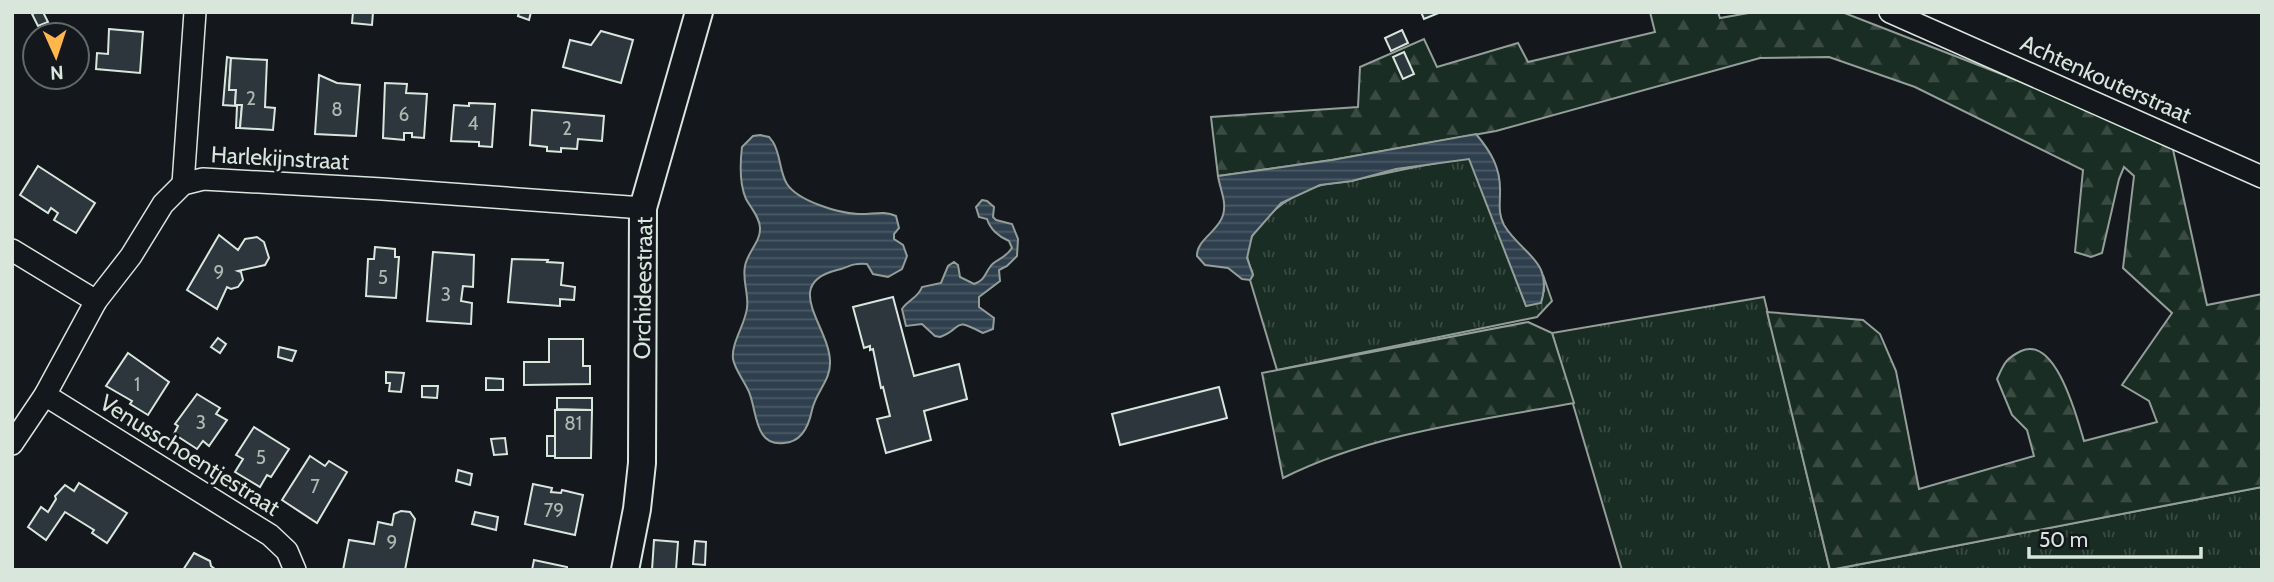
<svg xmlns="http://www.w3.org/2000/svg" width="2274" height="582" font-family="Cabin,sans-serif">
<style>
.grass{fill:url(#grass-tufts);stroke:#939e99;stroke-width:2}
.forest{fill:url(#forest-firs);stroke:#939e99;stroke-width:2}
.water{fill:url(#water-rules);stroke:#939e99;stroke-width:2}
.building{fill:#2c363c;stroke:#d8e6dc;stroke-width:2}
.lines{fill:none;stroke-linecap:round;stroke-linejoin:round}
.minor-casing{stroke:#d8e6dc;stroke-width:24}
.tertiary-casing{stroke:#d8e6dc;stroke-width:30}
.minor{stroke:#14181c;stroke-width:21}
.tertiary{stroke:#14181c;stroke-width:26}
.labels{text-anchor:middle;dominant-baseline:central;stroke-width:5;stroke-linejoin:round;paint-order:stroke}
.number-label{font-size:19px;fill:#adbab4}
.street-label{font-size:23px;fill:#d8e6dc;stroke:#14181c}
</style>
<defs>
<pattern id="grass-tufts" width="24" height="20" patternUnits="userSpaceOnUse" patternTransform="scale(1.75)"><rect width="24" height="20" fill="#1a2d24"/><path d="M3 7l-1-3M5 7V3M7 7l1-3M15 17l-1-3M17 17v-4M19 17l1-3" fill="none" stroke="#3b4b43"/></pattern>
<pattern id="forest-firs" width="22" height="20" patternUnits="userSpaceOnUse" patternTransform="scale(1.75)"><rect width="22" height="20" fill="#1a2d24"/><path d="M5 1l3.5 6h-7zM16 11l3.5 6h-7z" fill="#3b4b43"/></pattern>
<pattern id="water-rules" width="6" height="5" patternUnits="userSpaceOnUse" patternTransform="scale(1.75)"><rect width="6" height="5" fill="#2f3f4d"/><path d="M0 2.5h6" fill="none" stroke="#4c5b66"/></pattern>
</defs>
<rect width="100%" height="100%" fill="#14181c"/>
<g class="grass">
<path d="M1462 159H1470L1526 305 1544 291 1543 275 1552 301 1537 317 1277 370 1250 280 1253 275C1251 268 1247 261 1247 254 1248 223 1291 194 1318 186 1329 182 1343 183 1355 180 1391 172 1425 164 1462 159Z"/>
<polygon points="1764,297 1830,570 1622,570 1552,333"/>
<polygon points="2262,487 2262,570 1830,570"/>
</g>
<g class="forest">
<path d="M1650 12H1718L1720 18 1754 12H1842L2027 84 2172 145 2207 305 2262 294V487L1830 570 1767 312 1863 320 1880 334 1896 371 1919 489 2034 456 2027 430 2012 415 1997 379C2004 364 2005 359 2021 351 2056 335 2077 418 2084 441L2157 422 2149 401 2122 385 2172 313 2123 268 2134 176 2124 167 2119 179 2102 253 2091 257 2075 252 2083 170 1915 87 1829 57 1760 58 1496 131 1332 160 1218 176 1211 117 1358 107 1360 67 1424 39 1437 67 1518 43 1528 62 1655 32Z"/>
<path d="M1528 322 1552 333 1574 403C1475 421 1373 433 1283 478L1262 373Z"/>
</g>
<g class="water">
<path d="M1476 134C1491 152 1501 168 1500 193 1500 204 1498 214 1504 225 1522 255 1554 260 1541 303L1526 306 1469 159 1396 169 1352 181 1320 185 1281 203 1252 236 1247 258 1253 275 1250 280 1242 279 1228 268 1205 265 1197 256C1196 240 1219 231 1223 215 1227 202 1220 189 1218 176L1332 160Z"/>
<path d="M760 135 769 137 773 142C781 155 779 171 787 184 798 201 838 213 858 214 871 215 884 210 896 216L899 228 894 234V239L903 245 907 256 902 269 888 277 873 274 867 264C849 263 851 267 837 270 781 284 829 326 830 361 831 381 816 391 812 410 809 425 802 442 784 443 754 447 757 410 749 392 745 382 735 370 733 359 731 343 745 325 747 308 749 294 742 280 745 266 747 253 761 241 760 228 760 218 751 208 746 199 739 183 740 164 742 147L753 136Z"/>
<path d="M982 200 987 201 994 207 993 217 996 220 1012 224 1018 239 1017 256 1007 266 999 270 1000 281 979 297V307L994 318 993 329 983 333C950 316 965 328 940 337L935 336 922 324 906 326 902 309C908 300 918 298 922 287L941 283 948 266 954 262 958 265 960 277 974 284C985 280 984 275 990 267 995 259 1004 260 1012 248L1009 241C999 237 990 229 987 219L979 217 976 207Z"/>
</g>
<g class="building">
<polygon points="37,12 43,12 48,22 38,26 32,14"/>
<polygon points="353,12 373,12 372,25 352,23"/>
<polygon points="519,12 531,12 529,20 518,16"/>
<polygon points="1421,12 1441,12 1424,19"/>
<polygon points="109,29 143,32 140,73 96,69 97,53 108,54"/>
<polygon points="1402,30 1408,43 1391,51 1385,38"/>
<polygon points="601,31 633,40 621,83 563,67 570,40 591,45"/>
<polygon points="1404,52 1414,74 1403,79 1393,57"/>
<polygon points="227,57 231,58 229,90 236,90 235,105 242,105 240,128 236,128 237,106 223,105"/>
<polygon points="231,58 267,60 265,107 275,108 273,130 240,128 242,105 235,105 236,90 229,90"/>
<polygon points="319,75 337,83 360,85 356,136 315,134"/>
<polygon points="385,83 407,84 406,93 427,94 424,138 412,137 412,133 404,133 404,140 383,138"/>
<polygon points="469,103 495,104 492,147 479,146 479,142 451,141 454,105 469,106"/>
<polygon points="532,110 604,116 602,141 578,139 577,149 561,148 561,152 547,151 547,147 530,145"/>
<polygon points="38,166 95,203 76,233 54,220 58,213 51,208 48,213 20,195"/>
<polygon points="219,235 238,250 245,239 257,237 264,242 269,258 265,265 238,271 241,272 243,280 238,287 231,289 227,287 217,309 187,290"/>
<polygon points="375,247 395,249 395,257 399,257 396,298 366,296 368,259 374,259"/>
<polygon points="433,252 474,255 473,287 463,286 461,301 472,303 471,324 427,321"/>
<polygon points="512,259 548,260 547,262 563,263 561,285 575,287 574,300 560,299 560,306 508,302"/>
<polygon points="893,297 914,376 959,364 967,399 924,411 931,440 886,453 877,419 890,416 883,387 881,388 873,349 870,350 870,346 864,348 853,307"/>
<polygon points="218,338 226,344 220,353 211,347"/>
<polygon points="549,339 583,339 583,366 590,366 590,384 524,385 524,362 549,362"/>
<polygon points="279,347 296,351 292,361 278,357"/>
<polygon points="128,353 169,382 148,415 130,404 132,401 106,386"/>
<polygon points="386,372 404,373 401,392 389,391 390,383 386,383"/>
<polygon points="486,378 503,379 503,390 486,390"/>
<polygon points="422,386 438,386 437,398 422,397"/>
<polygon points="1219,387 1227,418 1120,445 1112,414"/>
<polygon points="197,394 220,408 216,414 227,420 209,446 203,441 197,449 174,434 178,426 175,424"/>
<polygon points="557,398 592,398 592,410 557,409"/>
<polygon points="555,410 592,410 591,458 555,458"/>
<polygon points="254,427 289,449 271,477 267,475 260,487 235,472 243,459 236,455"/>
<rect x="547" y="436" width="8" height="20"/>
<polygon points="505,438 507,454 494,455 491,439"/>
<polygon points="310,456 325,466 329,461 347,472 317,523 282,500"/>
<polygon points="458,470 472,474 470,485 456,481"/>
<polygon points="79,483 127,513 107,543 92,533 94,530 65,512 46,540 28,527 41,507 48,512 56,499 55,496 65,485 74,491"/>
<polygon points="533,484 552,488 551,492 561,493 562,490 583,495 575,535 525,524"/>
<polygon points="401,511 410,512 415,519 405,570 343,570 349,540 374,544 378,522 392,525 394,514"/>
<polygon points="475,512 498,517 496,530 472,524"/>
<polygon points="654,540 678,542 676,570 652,570"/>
<polygon points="695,541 706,542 705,565 693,564"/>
<polygon points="194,553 210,561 211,566 216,570 183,570"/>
<polygon points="534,560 567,567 567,570 532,570"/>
</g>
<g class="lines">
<defs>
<g id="minor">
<polyline points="1890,12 2262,177"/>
<polyline points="183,184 195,12"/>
<polyline points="12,250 96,301"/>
<polyline points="45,395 270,535 287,551 295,570"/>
<polyline points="12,444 45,395 96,301 131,256 163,204 183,184 203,179 382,189 643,208"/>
</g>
<polyline id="tertiary" points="625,570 637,509 642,463 643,208 699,12"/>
</defs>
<use href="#minor" class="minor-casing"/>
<use href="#tertiary" class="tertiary-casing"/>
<use href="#minor" class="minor"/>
<use href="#tertiary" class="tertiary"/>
</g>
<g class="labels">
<g class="number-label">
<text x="251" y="98">2</text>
<text x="337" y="109">8</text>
<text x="404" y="114">6</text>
<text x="473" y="123">4</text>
<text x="567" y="128">2</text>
<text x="219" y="272">9</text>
<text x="383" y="277">5</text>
<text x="446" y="294">3</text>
<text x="137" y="384">1</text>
<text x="201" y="422">3</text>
<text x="573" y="423">81</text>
<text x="261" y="457">5</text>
<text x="315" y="486">7</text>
<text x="554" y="510">79</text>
<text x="392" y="542">9</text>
</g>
<g class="street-label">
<text transform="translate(2106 79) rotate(24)">Achtenkouterstraat</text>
<text transform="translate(280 158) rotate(3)">Harlekijnstraat</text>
<text transform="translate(643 288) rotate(-89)">Orchideestraat</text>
<text transform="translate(190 455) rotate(32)">Venusschoentjestraat</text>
</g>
</g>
<rect width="2274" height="582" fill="none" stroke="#d8e6dc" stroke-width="28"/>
<g transform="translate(56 56) rotate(177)"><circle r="33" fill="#14181c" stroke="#626a69" stroke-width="2"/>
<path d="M0-5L12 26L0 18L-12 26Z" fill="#ffb74d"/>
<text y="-10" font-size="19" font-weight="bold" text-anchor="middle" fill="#d8e6dc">N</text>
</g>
<path d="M2029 547v10h172v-10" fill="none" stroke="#d8e6dc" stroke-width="3.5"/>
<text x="2039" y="547" font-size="21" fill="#d8e6dc" stroke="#14181c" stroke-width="5" paint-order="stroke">50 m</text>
</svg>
